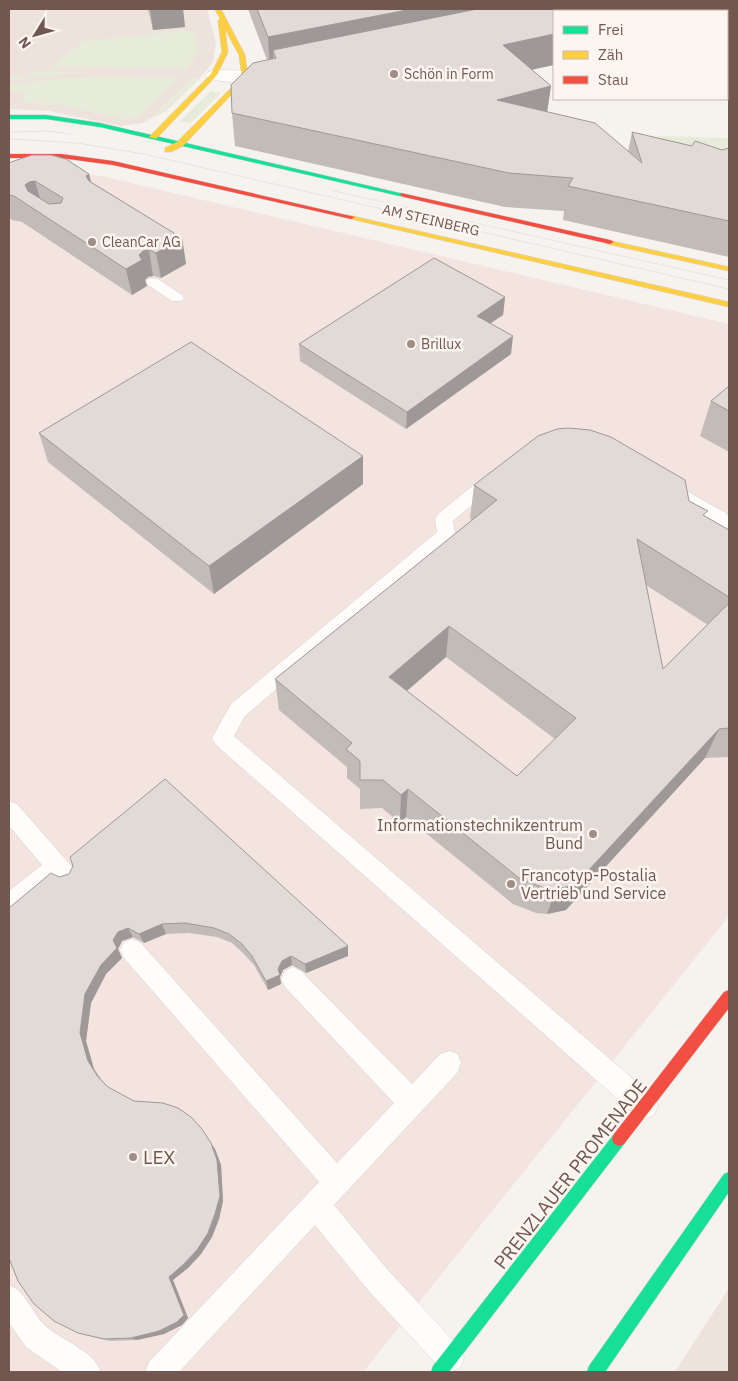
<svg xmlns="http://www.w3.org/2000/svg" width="738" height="1381" font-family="'IBM Plex Sans',sans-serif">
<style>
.residential{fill:#eee3dc}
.commercial{fill:#f3e4e0}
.green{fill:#e7ebda}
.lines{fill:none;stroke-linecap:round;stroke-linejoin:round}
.lane-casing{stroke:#d6cfcc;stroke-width:1}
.street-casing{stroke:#d6cfcc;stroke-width:1}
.fast-casing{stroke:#d6cdca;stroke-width:1}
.slow-casing{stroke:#d6cdca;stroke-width:1}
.jam-casing{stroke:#d6cdca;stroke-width:1}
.lane{fill:#fefdfc;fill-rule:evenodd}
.street{fill:#fefdfc;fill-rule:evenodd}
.fast{fill:#16e098;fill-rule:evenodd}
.slow{fill:#ffcf43;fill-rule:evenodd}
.jam{fill:#f24e42;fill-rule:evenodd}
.tram{stroke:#e5e3e6;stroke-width:1}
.wall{fill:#c2bbb8;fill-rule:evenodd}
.shaded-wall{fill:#9e9996}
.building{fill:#e2dad6;stroke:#9e9996;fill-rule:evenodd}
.poi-dot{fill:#a08d87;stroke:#fdf6f0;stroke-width:2}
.labels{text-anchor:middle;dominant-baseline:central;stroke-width:5;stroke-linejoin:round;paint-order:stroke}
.far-poi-label{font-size:14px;fill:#715750;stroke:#fdf6f0;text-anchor:start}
.far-street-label{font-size:14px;fill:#715750;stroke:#fdf6f0}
.poi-label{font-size:16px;fill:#715750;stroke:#fdf6f0;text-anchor:end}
.near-poi-label{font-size:19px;fill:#715750;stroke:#fdf6f0;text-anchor:start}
.near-street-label{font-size:19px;fill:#715750;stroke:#fdf6f0}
</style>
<rect width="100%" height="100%" fill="#f6f2ee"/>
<g class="residential">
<polygon points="9,9 207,9 216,42 213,62 199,79 166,111 142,123 121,126 49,111 9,109"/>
<polygon points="729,1288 729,1372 675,1372"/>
</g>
<polygon class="commercial" points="9,171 76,172 110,178 729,324 729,916 363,1372 9,1372"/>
<g class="green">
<polygon points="193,30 199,50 188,69 50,67 84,41"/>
<polygon points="33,71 42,73 45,71 91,72 9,80 9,74 27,77"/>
<polygon points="95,76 180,78 138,117 127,120 61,105 22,102 26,91 9,91 9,84"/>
<polygon points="193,77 199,79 160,115 154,114"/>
<polygon points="211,91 221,93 191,123 180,121"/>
<polygon points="657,136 729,138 729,171 669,145"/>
</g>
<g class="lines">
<defs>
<g id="lane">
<polygon points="153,278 158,279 182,295 184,298 182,301 172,301 148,285 146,282 148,279"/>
<polygon points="493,472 499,474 502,478 499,482 453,521 455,534 452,539 245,716 234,736 654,1097 658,1106 654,1115 645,1119 636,1115 215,744 212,738 231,704 437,532 435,519 438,514 487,474"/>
<polygon points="665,479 726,513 729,517 729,534 723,533 714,523 659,489 656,485 659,481"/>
<polygon points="9,801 17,804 74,869 77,876 74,883 66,886 56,881 17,913 9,916 9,891 42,865 9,826"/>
<polygon points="132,939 140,942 337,1163 394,1103 285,987 281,979 285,971 293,967 301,971 412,1084 440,1054 449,1051 458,1054 461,1063 458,1072 334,1205 387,1269 460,1348 464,1358 460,1368 450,1372 440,1368 367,1289 315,1225 179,1372 145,1372 149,1362 319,1182 124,958 120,950 124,942"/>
<path d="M9 1285C28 1293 32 1315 48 1328 65 1342 94 1351 101 1372H62L26 1347 9 1323Z"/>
</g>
<path id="street" d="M214 70 275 71 281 73 283 76 281 79C260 85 229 84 208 78L206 75 208 72Z"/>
<g id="fast">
<polygon points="9,115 46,115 100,123 408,195 404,197 100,127 46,119 9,119"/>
<polygon points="619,1132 624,1134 626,1139 624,1144 449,1372 431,1372 433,1366 614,1134"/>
<polygon points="729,1172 729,1192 605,1372 587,1372 589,1366 724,1174"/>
</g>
<g id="slow">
<polygon points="215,9 221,9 245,55 248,77 183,146 171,152 165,152 165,148 177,142 242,77 239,55 225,29 228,52 217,75 156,139 149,137 211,74 222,52 218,21 220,19"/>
<polygon points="348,215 729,302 729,307 351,219 347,217"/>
<polygon points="607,240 729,267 729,271 607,244"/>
</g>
<g id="jam">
<polygon points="9,154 61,154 113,161 355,217 351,219 113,165 61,158 9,158"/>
<polygon points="401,193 610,240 614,242 610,244 404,197 400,195"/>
<polygon points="729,990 729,1008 624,1144 619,1146 614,1144 612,1139 614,1134 724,992"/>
</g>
</defs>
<use href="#lane" class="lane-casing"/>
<use href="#street" class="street-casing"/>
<use href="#fast" class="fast-casing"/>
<use href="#slow" class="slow-casing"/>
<use href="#jam" class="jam-casing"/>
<use href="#lane" class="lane"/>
<use href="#street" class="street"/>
<use href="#fast" class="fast"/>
<use href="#slow" class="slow"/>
<use href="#jam" class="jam"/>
<g class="tram">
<polyline points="9,132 50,131 70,134"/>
<polyline points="9,139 77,143 144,154 729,289"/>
<polyline points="334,191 729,280"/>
</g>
</g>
<g class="wall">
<polygon points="148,9 183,9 185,27 153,30"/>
<polygon points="248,9 623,9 554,11 532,70 551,86 547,112 628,152 632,132 692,146 722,150 729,148 729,257 563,220 564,211 505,207 235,146 232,113 267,60"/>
<polygon points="675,9 729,9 729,23 727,22 727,11 682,11"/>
<polygon points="9,164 89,174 91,182 182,238 186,264 161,278 153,276 148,277 145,280 147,286 132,295 22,222 12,220 9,217"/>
<polygon points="505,297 503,315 490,323 511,354 406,429 300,361 299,344"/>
<polygon points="729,386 729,452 700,436 711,401"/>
<polygon points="39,433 363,456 363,484 214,594 48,462"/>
<path d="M474 485 689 501 706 517 729 530V757L705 758 566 910 547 914 536 913 513 904 406 817 400 823 382 808 360 809V789L347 778V767L279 710 275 679 472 520 470 519ZM646 585 708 625 663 669ZM446 657 555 739 517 776 407 691Z"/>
<polygon points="59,877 348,956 306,973 292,965 283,970 280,977 281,984 268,990 254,965 244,954 232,943 217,937 189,933 166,934 144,943 133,937 122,941 118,949 122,958 106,974 91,1003 86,1041 94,1069 101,1079 108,1087 215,1149 221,1165 223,1201 219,1219 212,1237 201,1254 188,1268 173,1280 188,1318 182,1325 164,1334 137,1340 110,1341 78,1333"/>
</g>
<g class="shaded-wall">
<polygon points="150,9 183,9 185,27 153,30"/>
<polygon points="412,9 554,9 273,50 274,68 270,69 268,37"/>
<polygon points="554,34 554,65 499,77 503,45"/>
<polygon points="551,86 546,119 497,100"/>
<polygon points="89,174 95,199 86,176"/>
<polygon points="35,181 42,206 36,207 25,185 29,182"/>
<polygon points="182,238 186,264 161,278 156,253"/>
<polygon points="149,250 153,276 148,277 145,280 147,286 132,295 126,269 143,251"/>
<polygon points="505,297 503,315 476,333 477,316"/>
<polygon points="513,336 511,354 406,429 407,412"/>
<polygon points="363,456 363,484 214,594 209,566"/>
<polygon points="449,626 446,657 388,707 389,677"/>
<polygon points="719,729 705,758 566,910 547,914 556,889"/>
<polygon points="408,789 406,817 400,823 401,795"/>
<polygon points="162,924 166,934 144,943 139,934"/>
<polygon points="128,928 133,937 122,941 118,949 122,958 106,974 91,1003 86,1041 94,1069 104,1084 88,1061 80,1033 85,994 118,932"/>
<polygon points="348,946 348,956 306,973 305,964"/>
<polygon points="291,956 292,965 283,970 280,977 281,984 268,990 266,981 278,969 282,961"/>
<polygon points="211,1143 215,1149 221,1165 223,1201 219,1219 212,1237 201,1254 188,1268 173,1280 188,1318 182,1325 164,1334 137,1340 131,1338 169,1277"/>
</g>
<g class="building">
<polygon points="257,9 412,9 268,37"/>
<polygon points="477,9 623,9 624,11 554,11 554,34 503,45 551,86 497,100 595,123 642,163 632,132 692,146 695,141 722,150 729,148 729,221 568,186 573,178 509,173 232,113 231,85 253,63 276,58 273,50"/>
<path d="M32 155H51L66 159 89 174 86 176 89 181 182 238 156 253 149 250 143 251 139 255 142 260 126 269 14 196 9 195V164L11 162ZM35 181 63 198 61 203 49 204 28 191 25 185 29 182Z"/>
<polygon points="434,258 505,297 477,316 513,336 407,412 299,344"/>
<polygon points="191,342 363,456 209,566 39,433"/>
<polygon points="729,386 729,411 711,401"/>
<path d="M568 428 590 430 611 437 685 480 689 501 708 511 703 515 729 530V597L637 539 663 669 729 603V728L719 729 575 885 556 889 544 888 519 878 408 789 401 795 383 780H360V761L346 749 352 743 275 679 497 500 474 485 538 436 557 429ZM449 626 576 718 517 776 389 677Z"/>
<polygon points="165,779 348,946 305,964 291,956 282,961 278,969 280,975 266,981 252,956 242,944 229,934 214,928 185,923 162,924 139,934 128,928 118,932 113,940 117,948 101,965 85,994 80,1033 88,1061 98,1077 108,1087 134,1101 163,1103 178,1108 191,1117 202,1129 211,1143 217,1160 220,1196 215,1214 208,1233 197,1250 184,1264 169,1277 184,1315 177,1322 159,1331 131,1338 104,1339 78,1333 54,1321 34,1304 18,1281 9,1258 9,908 51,873 59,877 69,874 73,866 70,857"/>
</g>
<g class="poi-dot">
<circle cx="394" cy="74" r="5"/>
<circle cx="92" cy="242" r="5"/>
<circle cx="411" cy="344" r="5"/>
<circle cx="593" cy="834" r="5"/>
<circle cx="511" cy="884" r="5"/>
<circle cx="133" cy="1157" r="5"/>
</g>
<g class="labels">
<g class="far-poi-label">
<text x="404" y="74">Schön in Form</text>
<text x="102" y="242">CleanCar AG</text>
<text x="421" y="344">Brillux</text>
</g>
<g class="far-street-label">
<text transform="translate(431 220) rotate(13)">AM STEINBERG</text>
</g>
<g class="poi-label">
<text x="583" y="825">Informationstechnikzentrum<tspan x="583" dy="18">Bund</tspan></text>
<text x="521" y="875" text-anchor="start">Francotyp-Postalia<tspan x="521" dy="18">Vertrieb und Service</tspan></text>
</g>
<g class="near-poi-label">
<text x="143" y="1157">LEX</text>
</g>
<g class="near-street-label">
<text transform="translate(570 1174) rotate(-52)">PRENZLAUER PROMENADE</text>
</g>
</g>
<rect width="738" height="1381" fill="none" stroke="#715750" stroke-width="20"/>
<rect x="553" y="10" width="175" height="90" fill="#fdf6f0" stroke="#c5b6b0"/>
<rect x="563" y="26" width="25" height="8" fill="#16e098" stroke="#c5b6b0"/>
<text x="598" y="35" font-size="15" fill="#715750">Frei</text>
<rect x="563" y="51" width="25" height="8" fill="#ffcf43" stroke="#c5b6b0"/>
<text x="598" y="60" font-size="15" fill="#715750">Zäh</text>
<rect x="563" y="76" width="25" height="8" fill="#f24e42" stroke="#c5b6b0"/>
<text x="598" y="85" font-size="15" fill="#715750">Stau</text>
<g transform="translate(35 35) rotate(233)" stroke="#fdf6f0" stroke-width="4" paint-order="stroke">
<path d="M0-4L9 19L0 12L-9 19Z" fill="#715750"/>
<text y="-8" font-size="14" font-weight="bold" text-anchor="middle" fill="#715750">N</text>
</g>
</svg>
